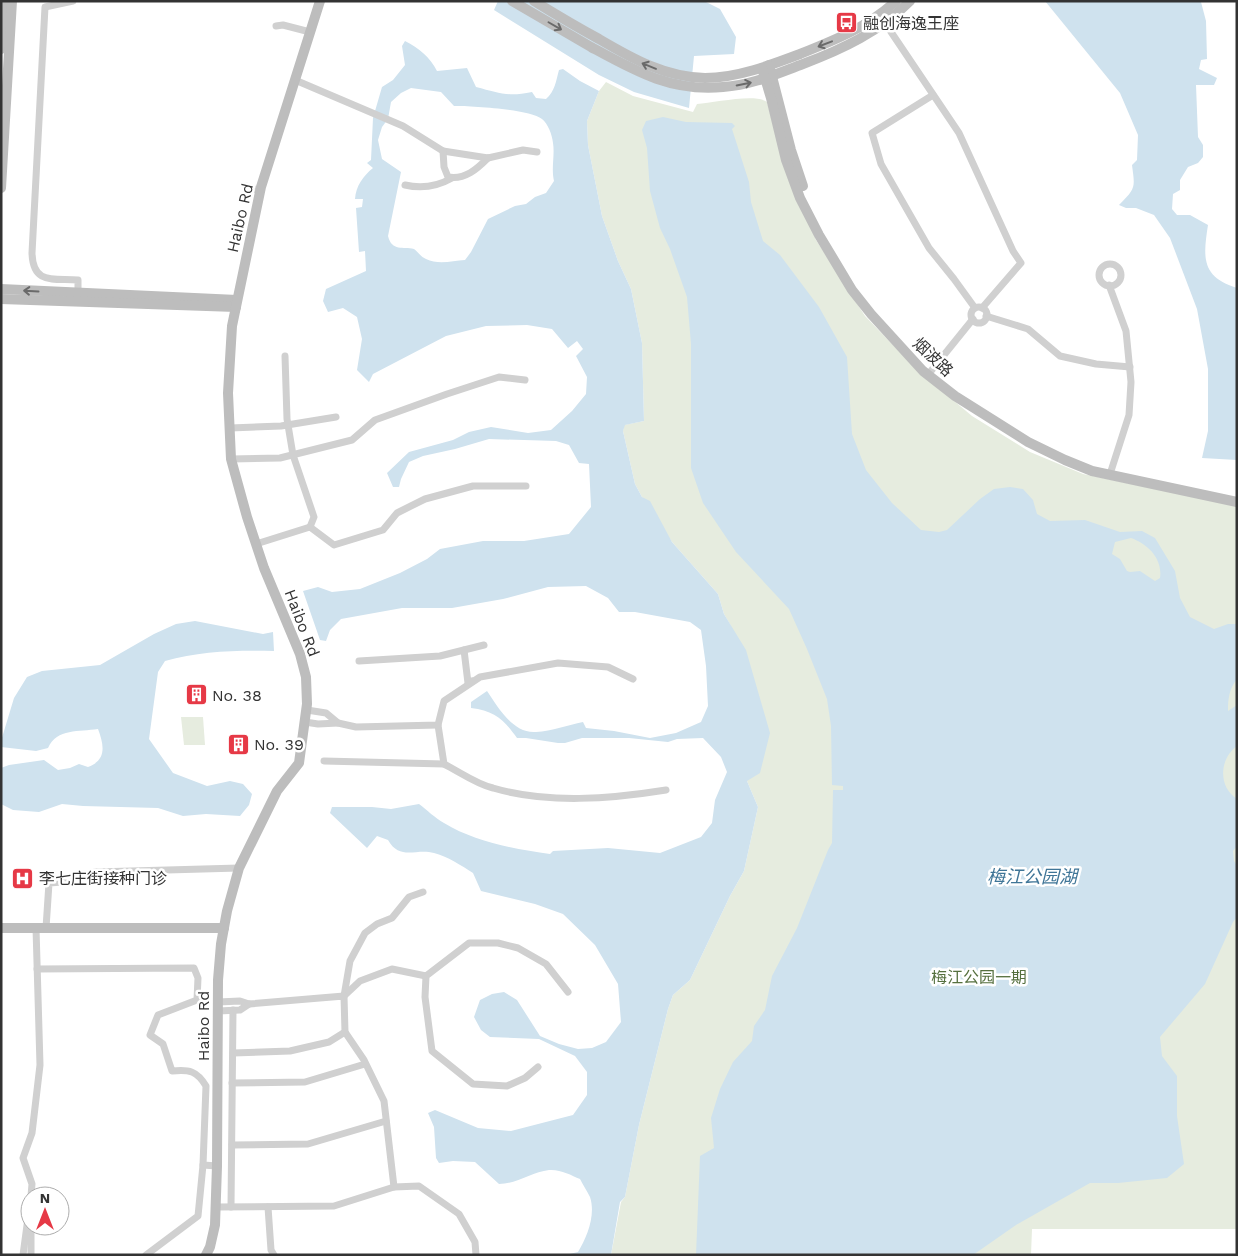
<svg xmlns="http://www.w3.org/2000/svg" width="1238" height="1256" font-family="'Work Sans','Noto Sans SC',sans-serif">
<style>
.green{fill:#e6ecdf}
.water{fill:#cfe2ee;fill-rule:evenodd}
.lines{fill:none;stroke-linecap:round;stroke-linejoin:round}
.street{stroke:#d0d0d0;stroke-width:7}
.secondary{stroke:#bdbdbd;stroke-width:10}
.oneway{stroke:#6a6a6a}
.labels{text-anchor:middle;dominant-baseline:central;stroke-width:5;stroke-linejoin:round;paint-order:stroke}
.poi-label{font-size:16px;fill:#333;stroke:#fff;text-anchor:start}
.street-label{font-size:16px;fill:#333;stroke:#fff}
.park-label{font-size:16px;fill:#56703f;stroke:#fff}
.water-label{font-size:18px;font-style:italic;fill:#3f7597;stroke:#fff}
</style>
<rect width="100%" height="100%" fill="#fff"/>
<g class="green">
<path d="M606 82 633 96 693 112 697 104C714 103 755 93 767 102L784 165 816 240 865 316 915 368 972 416 1030 452 1083 474 1237 506V1229H1032L1031 1255H611L621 1202 625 1197 639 1125 668 1009 673 995 690 980 730 896 744 871 758 807 747 781 731 626 724 614 718 594 672 542 642 497 635 484 623 431 624 425 644 421 642 343 631 289 618 261 602 216 588 145 587 121 599 91Z"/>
<polygon points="181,717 203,717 205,745 184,745"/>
</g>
<g class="water">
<polygon points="498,1 704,1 720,9 736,37 734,54 694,56 689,108 634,92 599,75 494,10"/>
<path d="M1045 1 1201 2 1206 21 1207 59 1201 60 1199 69 1217 78 1214 85H1196L1198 137 1203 145V157L1198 163 1188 167 1180 180V190L1173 194 1172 209 1177 215H1190L1208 225C1203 257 1201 277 1237 288V460L1202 458 1208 431V369L1197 309 1170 238 1154 215 1136 208H1126L1119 205C1136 188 1135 188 1132 165L1137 160 1138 135 1120 93Z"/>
<path d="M405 41C419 48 430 57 437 71L467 68 476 87C499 93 508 97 532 92L536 98 546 99C555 91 556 81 559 70L563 69 580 81 599 91 587 121 588 145 602 216 618 261 631 289 642 343 644 421 625 425 623 431 635 484 642 497 650 501 672 542 718 594 724 614 746 650 770 733 760 773 747 781 758 807 744 871 730 896 690 980 673 995 668 1009 639 1125 625 1197 620 1202 611 1255H565L578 1252C587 1237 596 1215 590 1197 587 1191 583 1185 580 1179 571 1175 560 1169 549 1170 532 1172 517 1184 499 1184L475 1162 453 1161 439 1163 436 1158 434 1127 428 1113 435 1110 478 1128 511 1131 573 1115 587 1095V1072L575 1056 539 1039 490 1037 481 1030 474 1017 480 1000 492 994 504 992 517 1000 540 1036 559 1044 578 1049 592 1048 606 1042 621 1022 618 984 595 945 563 914 535 904 481 891 473 873C462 866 447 856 434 853 416 848 400 861 388 840L377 836 367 848 330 813 332 807H372L391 809 419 804C427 810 435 818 444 823 475 842 515 849 550 854L553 851 608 848 660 853 701 837 712 823 715 800 727 772 721 757 703 738 677 739 668 742 629 738H582L565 743H558L526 738H517C504 720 495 711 471 708V702L487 691C498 707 513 734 536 732 552 731 568 725 583 722L586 728 614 731 650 738 676 733 701 722 708 706 706 666 701 630 690 622 635 612H619L608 598 586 586 548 587 503 599 452 608H402L341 619 330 630 326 641 320 640 303 591 318 587 332 592 360 589 400 573 427 559 440 549 483 541H524L569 534 591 507 589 464 579 463 569 445 556 441 489 439 455 449 423 456 409 462 401 479 399 487H393L387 473 409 452 453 440 469 432 491 427 528 433 551 430 572 411 586 394 587 377 576 356 583 349 577 341 568 348 552 329 527 325 486 326 446 336 373 374 369 382 357 370 362 339 357 317 343 308 328 312 323 301 326 289 366 271 365 251 359 252 356 208 362 207 363 199H355C356 186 363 176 373 168L367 163 371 160 373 118 382 87 393 80 405 65 402 46ZM411 88 441 92 454 106C472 106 529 109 542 119 548 124 552 134 553 143 555 155 551 168 554 181L546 193 535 197 526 204 515 206 488 219 471 252 465 260C452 261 438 265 426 259 421 257 417 251 414 249 403 246 392 252 388 236L401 172 382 159 378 140 382 127 388 119 391 102 401 93Z"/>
<path d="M663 117 686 122 732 123 735 126 732 129 749 182 751 202 763 241 780 255 819 307 847 357 852 434 866 470 892 503 921 530 939 532 947 530 980 499 994 489 1010 487 1023 489 1033 500 1037 514 1050 521 1085 520 1120 532 1142 531 1155 538 1175 571 1180 598 1190 617 1214 629 1228 624H1237V679C1229 689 1228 699 1228 711L1237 705V746C1219 759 1218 787 1237 799V846L1233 851 1234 861 1237 866V917L1233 922 1205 984 1160 1037 1162 1056 1177 1076V1116L1184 1164 1167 1178 1118 1183H1090L1016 1225 973 1255H696L700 1156 714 1148 711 1118 720 1089 733 1062 752 1041 754 1026 765 1010 772 976 797 928 828 850 832 843 833 790H843V786L832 785 831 726 827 699 807 649 789 609 736 552 703 503 691 468V344L687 297 670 249 660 228 650 191 647 148 642 130 646 121ZM1131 538C1148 544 1163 559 1160 578L1155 581 1140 571 1130 572 1127 571 1120 559 1112 554 1115 542Z"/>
<path d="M195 621 263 634 273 632 274 651C238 650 200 651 165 661L158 672 149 739 173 773 207 786 230 781 243 784 252 794 249 805 240 816 206 814 183 816 158 808 83 806 62 804 39 812 13 810 1 804V768L9 765 44 760 58 770 70 768 79 764 88 767C107 760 104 745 98 729 79 732 57 728 48 748L36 751 1 747V741L14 698 27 677 42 671 100 665 154 634 176 624Z"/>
</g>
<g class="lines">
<g class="street">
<path d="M73 1 45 7 32 253C33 285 53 278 78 280V296"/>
<polyline points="885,23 959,133 1013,251 1021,263 982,308"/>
<polyline points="276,26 283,25 310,32"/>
<polyline points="295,80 403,126 443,151 488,158 523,150 537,152"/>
<polyline points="933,95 872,133 881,164 929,248 954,279 975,308"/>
<path d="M443 151 444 167 448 177C465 180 477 169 488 158"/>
<path d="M405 185C422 189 438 186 452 178"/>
<polyline points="246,186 260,191"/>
<circle cx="1110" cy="275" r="11"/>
<polyline points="1109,285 1126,331 1131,382 1129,415 1111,471"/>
<circle cx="979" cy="315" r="8"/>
<polyline points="986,316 1028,329 1060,356 1096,364 1130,367"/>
<polyline points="285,356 287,419 293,455 314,517 310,527"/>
<polyline points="931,371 973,319"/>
<polyline points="230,428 281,426 336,417"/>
<polyline points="231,459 280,458 352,440 375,420 447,394 499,377 525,380"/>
<polyline points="256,544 310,527 334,545 383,530 397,513 425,499 473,486 526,486"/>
<polyline points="464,650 468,683 472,681"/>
<polyline points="359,661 440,656 484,645"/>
<polyline points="307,710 326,713 338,723 356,727 438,725 444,701 480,677 558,663 608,667 633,679"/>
<polyline points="305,722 318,724 338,723"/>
<path d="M438 725 444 764C460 772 476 784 493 788 548 804 610 799 666 790"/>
<polyline points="324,761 444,764"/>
<polyline points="46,928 49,883 76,881 95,872 239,868"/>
<path d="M37 969 194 968 198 978 197 1000 158 1015 150 1035 163 1044 172 1071C189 1069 197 1071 206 1086L203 1165"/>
<polyline points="344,996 350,961 365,933 377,924 392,918 409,897 423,892"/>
<polyline points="344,996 360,981 392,969 426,976"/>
<polyline points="218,1002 240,1001 249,1004 344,996 345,1032 364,1060 384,1101 394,1187"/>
<polyline points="218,1011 240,1010 249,1004"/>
<polyline points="233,1053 290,1051 329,1042 345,1032"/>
<polyline points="538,1067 525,1078 507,1086 473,1084 432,1051 425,997 426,976 469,943 498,943 518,948 546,964 568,992"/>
<polyline points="232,1083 305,1082 365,1064"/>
<polyline points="232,1145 308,1144 386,1121"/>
<polyline points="31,1196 32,1184 23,1158 32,1133 40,1065 36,928"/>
<polyline points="216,1207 334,1206 394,1187 419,1186 459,1214 475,1242 476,1255"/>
<polyline points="231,1207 233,1010"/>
<polyline points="268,1207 271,1250 274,1255"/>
<polyline points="31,1226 31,1255"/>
<polyline points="23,1255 30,1203"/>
<polyline points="146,1255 198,1216 203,1165 217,1166"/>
</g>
<g class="secondary">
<path d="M512 1C539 17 565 32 591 47 635 71 671 92 723 87 752 85 776 74 803 64 843 49 879 32 910 1"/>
<path d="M534 1C555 14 577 27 599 39 633 59 665 77 705 78 737 78 771 65 800 54 835 40 868 27 896 1"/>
<polyline points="1,49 3,1"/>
<polyline points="769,65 791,150 803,186"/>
<polyline points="762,68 771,98 786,160 800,198 819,235 852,290 871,314 923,371 955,396 1028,442 1065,460 1092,471 1237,502"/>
<polyline points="1,188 12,1"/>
<polyline points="1,289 237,300"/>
<polyline points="1,299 236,307"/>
<polyline points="1,928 224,928"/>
<polyline points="206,1255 210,1247 215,1225 217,1166 218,980 221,944 227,911 239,868 277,791 299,763 307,704 306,677 300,654 264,568 247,517 231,459 228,393 232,326 261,187 320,1"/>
</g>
</g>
<defs><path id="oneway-shaft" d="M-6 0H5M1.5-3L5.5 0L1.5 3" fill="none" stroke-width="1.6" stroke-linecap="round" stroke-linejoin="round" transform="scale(1.25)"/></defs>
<g class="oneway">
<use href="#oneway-shaft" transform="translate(555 26) rotate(30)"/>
<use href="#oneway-shaft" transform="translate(825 44) rotate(159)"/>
<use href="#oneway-shaft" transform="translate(649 66) rotate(-158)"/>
<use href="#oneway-shaft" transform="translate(744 84) rotate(-11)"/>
<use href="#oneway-shaft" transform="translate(31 291) rotate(-177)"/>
</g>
<defs>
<symbol id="bus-square" viewBox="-11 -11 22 22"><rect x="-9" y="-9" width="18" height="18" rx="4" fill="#e63946" stroke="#fff"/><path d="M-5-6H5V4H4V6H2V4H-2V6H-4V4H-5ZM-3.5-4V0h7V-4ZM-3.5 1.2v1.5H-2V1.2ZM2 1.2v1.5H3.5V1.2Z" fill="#fff"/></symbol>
<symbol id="building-square" viewBox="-11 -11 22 22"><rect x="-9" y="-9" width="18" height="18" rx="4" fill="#e63946" stroke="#fff"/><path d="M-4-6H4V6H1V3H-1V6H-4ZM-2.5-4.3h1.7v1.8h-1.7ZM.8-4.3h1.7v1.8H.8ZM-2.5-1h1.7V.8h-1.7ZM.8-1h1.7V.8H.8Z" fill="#fff"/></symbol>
<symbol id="hospital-square" viewBox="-11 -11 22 22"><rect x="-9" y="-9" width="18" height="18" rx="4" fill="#e63946" stroke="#fff"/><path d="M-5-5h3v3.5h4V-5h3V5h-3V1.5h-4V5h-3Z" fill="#fff"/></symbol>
</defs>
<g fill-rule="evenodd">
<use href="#bus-square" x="834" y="10" width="25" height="25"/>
<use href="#building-square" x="184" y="682" width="25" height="25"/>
<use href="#building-square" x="226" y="732" width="25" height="25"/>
<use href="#hospital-square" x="10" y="866" width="25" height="25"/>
</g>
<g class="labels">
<g class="poi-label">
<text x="863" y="23">融创海逸王座</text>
<text x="212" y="695">No. 38</text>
<text x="254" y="744">No. 39</text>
<text x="39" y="878">李七庄街接种门诊</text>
</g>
<g class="street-label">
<text transform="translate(240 218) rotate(-77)">Haibo Rd</text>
<text transform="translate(933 357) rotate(43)">烟波路</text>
<text transform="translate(302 623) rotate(69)">Haibo Rd</text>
<text transform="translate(203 1026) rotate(-90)">Haibo Rd</text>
</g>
<g class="park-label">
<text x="979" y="977">梅江公园一期</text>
</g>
<g class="water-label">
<text x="1032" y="876">梅江公园湖</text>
</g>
</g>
<rect width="1238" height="1256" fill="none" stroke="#333333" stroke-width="5"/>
<g transform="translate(45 1211)"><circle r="24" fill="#ffffff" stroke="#adadad"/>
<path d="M0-4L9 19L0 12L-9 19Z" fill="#e63946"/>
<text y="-8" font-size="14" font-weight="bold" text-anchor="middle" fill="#333333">N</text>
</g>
</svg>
